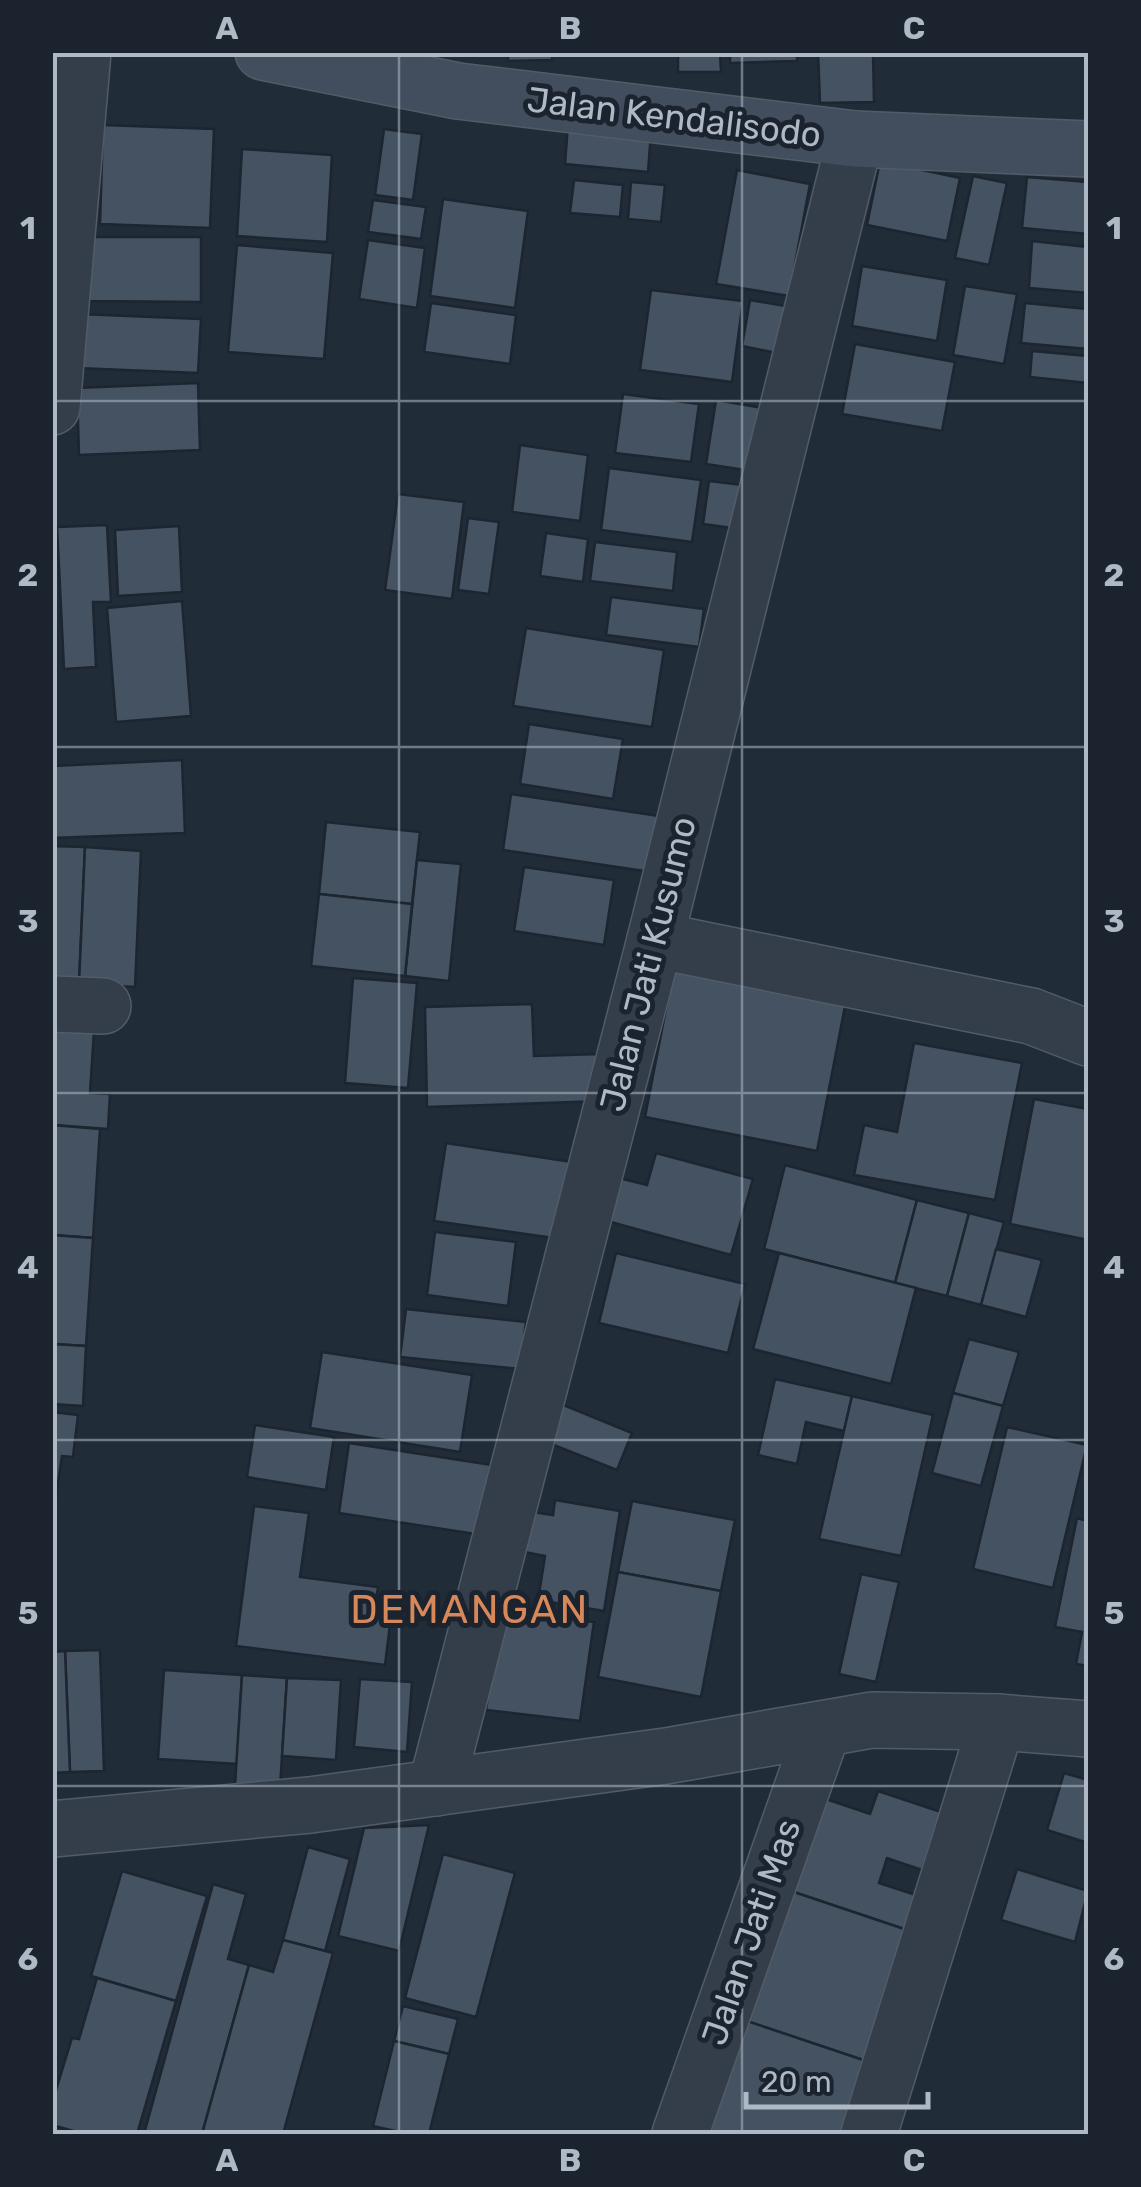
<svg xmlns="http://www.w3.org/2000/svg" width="1141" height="2187" font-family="Rubik,sans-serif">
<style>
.building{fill:#445261;stroke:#1c2530;stroke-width:2.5}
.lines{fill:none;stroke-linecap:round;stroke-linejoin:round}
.street-casing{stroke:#525c67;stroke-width:58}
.secondary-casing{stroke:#525c67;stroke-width:58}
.street{stroke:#343e4a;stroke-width:55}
.secondary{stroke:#424e5d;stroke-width:55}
.grid{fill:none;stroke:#afb9c6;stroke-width:2.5;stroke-opacity:0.55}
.labels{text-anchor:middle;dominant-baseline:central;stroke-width:10;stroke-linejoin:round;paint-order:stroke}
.street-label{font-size:35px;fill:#afb9c6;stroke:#1a232e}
.quarter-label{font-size:40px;letter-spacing:2.5px;fill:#d6885a;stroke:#1a232e}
.neatline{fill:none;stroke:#afb9c6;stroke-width:4}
.grid-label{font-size:32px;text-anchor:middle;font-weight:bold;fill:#afb9c6}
</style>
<rect width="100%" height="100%" fill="#202d39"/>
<g class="building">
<polygon points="508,52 552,52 552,60 508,61"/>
<polygon points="678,52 720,52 721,72 678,72"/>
<polygon points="730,52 797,52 797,61 730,63"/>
<polygon points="818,52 873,52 874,102 820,103"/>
<polygon points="568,124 651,132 648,172 565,164"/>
<polygon points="103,125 214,129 210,228 100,224"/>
<polygon points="384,129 422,134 413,200 375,195"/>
<polygon points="242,149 332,155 327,242 237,236"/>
<polygon points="880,161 960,178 947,241 867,225"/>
<polygon points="737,170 810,184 789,296 716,284"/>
<polygon points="973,176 1007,183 989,265 955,258"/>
<polygon points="1027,177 1088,182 1088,234 1022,228"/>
<polygon points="574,180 623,185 620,217 570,213"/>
<polygon points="631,182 665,185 661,222 628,219"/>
<polygon points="443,199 528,211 515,308 430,296"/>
<polygon points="373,200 426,207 421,239 368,232"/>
<polygon points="88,237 201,237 201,302 88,301"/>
<polygon points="368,240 425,248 417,308 359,299"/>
<polygon points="1032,241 1088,247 1088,293 1029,288"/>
<polygon points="237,245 333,253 324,359 228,352"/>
<polygon points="862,266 947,280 937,341 852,326"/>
<polygon points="965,286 1017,294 1004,364 953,355"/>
<polygon points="651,290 743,301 732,382 640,370"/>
<polygon points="750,300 791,307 782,354 742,346"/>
<polygon points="431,303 516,315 510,364 424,352"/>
<polygon points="1025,303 1088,309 1088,349 1021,343"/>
<polygon points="79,314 201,319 198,373 77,368"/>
<polygon points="855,344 955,362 942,431 842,414"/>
<polygon points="1032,351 1088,356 1088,383 1030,377"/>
<polygon points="198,383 200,450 79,455 77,388"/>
<polygon points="623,394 699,404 691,462 615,453"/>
<polygon points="716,400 769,409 758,472 706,464"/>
<polygon points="520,445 588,455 580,521 512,512"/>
<polygon points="609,468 701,480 692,542 601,530"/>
<polygon points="709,481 752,486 746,530 703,524"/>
<polygon points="398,494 464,502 452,599 385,590"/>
<polygon points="468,518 499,522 489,594 458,590"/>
<polygon points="107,525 111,602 93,602 96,667 64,669 57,527"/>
<polygon points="179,526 182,592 118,596 115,530"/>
<polygon points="546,533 588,539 583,582 540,576"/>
<polygon points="595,542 677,552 673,591 590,581"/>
<polygon points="611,597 704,609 699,647 606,635"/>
<polygon points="182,601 191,716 116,722 107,608"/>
<polygon points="526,628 664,650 652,727 513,706"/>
<polygon points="529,724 623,739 613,799 520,784"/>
<polygon points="182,760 185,833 52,838 52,766"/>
<polygon points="511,794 659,816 651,872 503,850"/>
<polygon points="326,822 420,832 412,904 319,894"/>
<polygon points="52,846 85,847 79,984 52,983"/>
<polygon points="85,847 141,851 135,987 79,984"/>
<polygon points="417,860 461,864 449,981 405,976"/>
<polygon points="524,867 614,880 604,945 514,931"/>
<polygon points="319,894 412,904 405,976 311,966"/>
<polygon points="675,962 847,996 817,1151 645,1117"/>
<polygon points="353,978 417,983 408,1088 345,1083"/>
<polygon points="532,1004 534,1056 600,1054 602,1101 427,1107 425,1007"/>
<polygon points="52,1029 94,1031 90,1093 110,1094 108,1129 52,1125"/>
<polygon points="914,1043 1022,1063 995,1200 854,1175 864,1125 897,1132"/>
<polygon points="1034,1099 1088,1109 1088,1240 1010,1224"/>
<polygon points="52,1125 100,1129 93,1238 52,1235"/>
<polygon points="446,1143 572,1162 561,1239 434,1221"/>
<polygon points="656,1153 753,1179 731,1255 607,1221 619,1178 647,1185"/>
<polygon points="785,1165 917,1200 895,1283 764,1249"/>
<polygon points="917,1200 969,1213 947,1296 895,1283"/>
<polygon points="969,1213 1004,1222 981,1305 947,1296"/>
<polygon points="435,1232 516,1242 508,1306 427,1295"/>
<polygon points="52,1235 93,1238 86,1346 52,1344"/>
<polygon points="996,1249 1042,1260 1026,1317 981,1305"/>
<polygon points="616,1253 745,1284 728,1353 599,1323"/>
<polygon points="779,1253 916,1288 891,1384 753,1349"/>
<polygon points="406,1309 526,1322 520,1369 400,1357"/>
<polygon points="969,1339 1019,1352 1003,1406 953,1393"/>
<polygon points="52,1344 86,1346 83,1406 52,1404"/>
<polygon points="322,1352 472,1375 460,1452 310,1428"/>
<polygon points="775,1379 852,1396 844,1431 806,1422 797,1464 758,1455"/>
<polygon points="953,1393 1003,1406 981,1486 932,1473"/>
<polygon points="852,1396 933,1415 901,1556 819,1539"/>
<polygon points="561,1404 632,1433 617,1470 546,1442"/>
<polygon points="52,1412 78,1415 73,1457 62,1456 55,1504"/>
<polygon points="255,1425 334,1437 326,1490 247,1477"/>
<polygon points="1007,1427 1087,1445 1053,1588 973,1569"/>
<polygon points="349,1443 492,1465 482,1535 339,1513"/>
<polygon points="555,1500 620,1511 604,1611 538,1600 545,1556 519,1551 526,1511 553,1515"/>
<polygon points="632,1501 735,1520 721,1591 618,1572"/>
<polygon points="254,1506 309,1513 300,1577 378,1587 374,1616 391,1617 385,1665 236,1646"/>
<polygon points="1077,1518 1088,1521 1088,1666 1076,1664 1082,1632 1055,1627"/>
<polygon points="618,1572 721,1591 701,1697 598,1677"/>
<polygon points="861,1574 899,1582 876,1682 839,1674"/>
<polygon points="499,1610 594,1622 580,1721 486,1710"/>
<polygon points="100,1650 104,1771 70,1772 65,1651"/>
<polygon points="65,1651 70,1772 52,1773 52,1652"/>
<polygon points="164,1670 242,1675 237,1764 158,1759"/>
<polygon points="242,1675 287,1678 280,1788 235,1785"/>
<polygon points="287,1678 341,1680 336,1760 282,1756"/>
<polygon points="360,1679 412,1682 407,1752 354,1747"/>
<polygon points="1064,1773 1088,1780 1088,1843 1047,1830"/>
<polygon points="878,1791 941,1812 922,1870 887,1858 879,1883 925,1898 913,1932 776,1886 808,1793 870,1814"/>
<polygon points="429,1825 399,1951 338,1936 364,1828"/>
<polygon points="308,1847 350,1859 325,1951 283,1940"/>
<polygon points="443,1854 515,1873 476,2017 405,1998"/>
<polygon points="1017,1869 1088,1891 1075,1942 1001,1920"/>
<polygon points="122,1871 207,1896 176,2001 91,1976"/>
<polygon points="213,1884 246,1894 228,1959 249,1965 202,2134 144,2134"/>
<polygon points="776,1886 913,1932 869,2062 732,2016"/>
<polygon points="283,1940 333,1953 283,2134 202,2134 249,1965 273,1972"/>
<polygon points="97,1978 176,2001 137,2134 84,2134 52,2125 52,2103 72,2038 79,2039"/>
<polygon points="403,2006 458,2019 449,2054 394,2041"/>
<polygon points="732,2016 869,2062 844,2134 692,2134"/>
<polygon points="394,2041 449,2054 429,2134 408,2134 373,2126"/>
</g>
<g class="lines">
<defs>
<g id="street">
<polyline points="52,407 83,52"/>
<polyline points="655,940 1031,1016 1088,1038"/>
<polyline points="52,1004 103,1006"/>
<polyline points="436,1788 655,940 855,139"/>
<polyline points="52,1829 310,1805 666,1756 872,1720 997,1722 1088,1729"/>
<polyline points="680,2134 823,1729"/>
<polyline points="869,2134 997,1722"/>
</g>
<polyline id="secondary" points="263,52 458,91 855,139 1088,149"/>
</defs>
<use href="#street" class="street-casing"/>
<use href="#secondary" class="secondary-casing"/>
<use href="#street" class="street"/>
<use href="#secondary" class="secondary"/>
</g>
<path class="grid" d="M399 52V2134M742 52V2134M52 401H1088M52 747H1088M52 1093H1088M52 1440H1088M52 1786H1088"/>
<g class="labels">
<g class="street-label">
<text transform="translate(674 117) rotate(7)">Jalan Kendalisodo</text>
<text transform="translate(648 964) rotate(-76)">Jalan Jati Kusumo</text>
<text transform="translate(751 1932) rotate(-71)">Jalan Jati Mas</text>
</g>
<g class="quarter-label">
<text x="470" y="1609">DEMANGAN</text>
</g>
</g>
<rect width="1141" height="2187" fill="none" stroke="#1a232e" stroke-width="110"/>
<path d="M746 2092v15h182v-15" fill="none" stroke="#afb9c6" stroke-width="5"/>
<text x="761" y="2092" font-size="30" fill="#afb9c6" stroke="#1a232e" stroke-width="8" paint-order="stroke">20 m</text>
<rect x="55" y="55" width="1031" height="2077" class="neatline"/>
<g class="grid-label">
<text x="227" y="39">A</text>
<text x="570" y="39">B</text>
<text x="914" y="39">C</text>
<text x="28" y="239">1</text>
<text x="1114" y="239">1</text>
<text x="28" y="586">2</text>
<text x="1114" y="586">2</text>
<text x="28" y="932">3</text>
<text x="1114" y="932">3</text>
<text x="28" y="1278">4</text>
<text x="1114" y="1278">4</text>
<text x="28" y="1624">5</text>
<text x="1114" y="1624">5</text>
<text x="28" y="1970">6</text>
<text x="1114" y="1970">6</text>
<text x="227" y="2171">A</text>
<text x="570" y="2171">B</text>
<text x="914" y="2171">C</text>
</g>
</svg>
